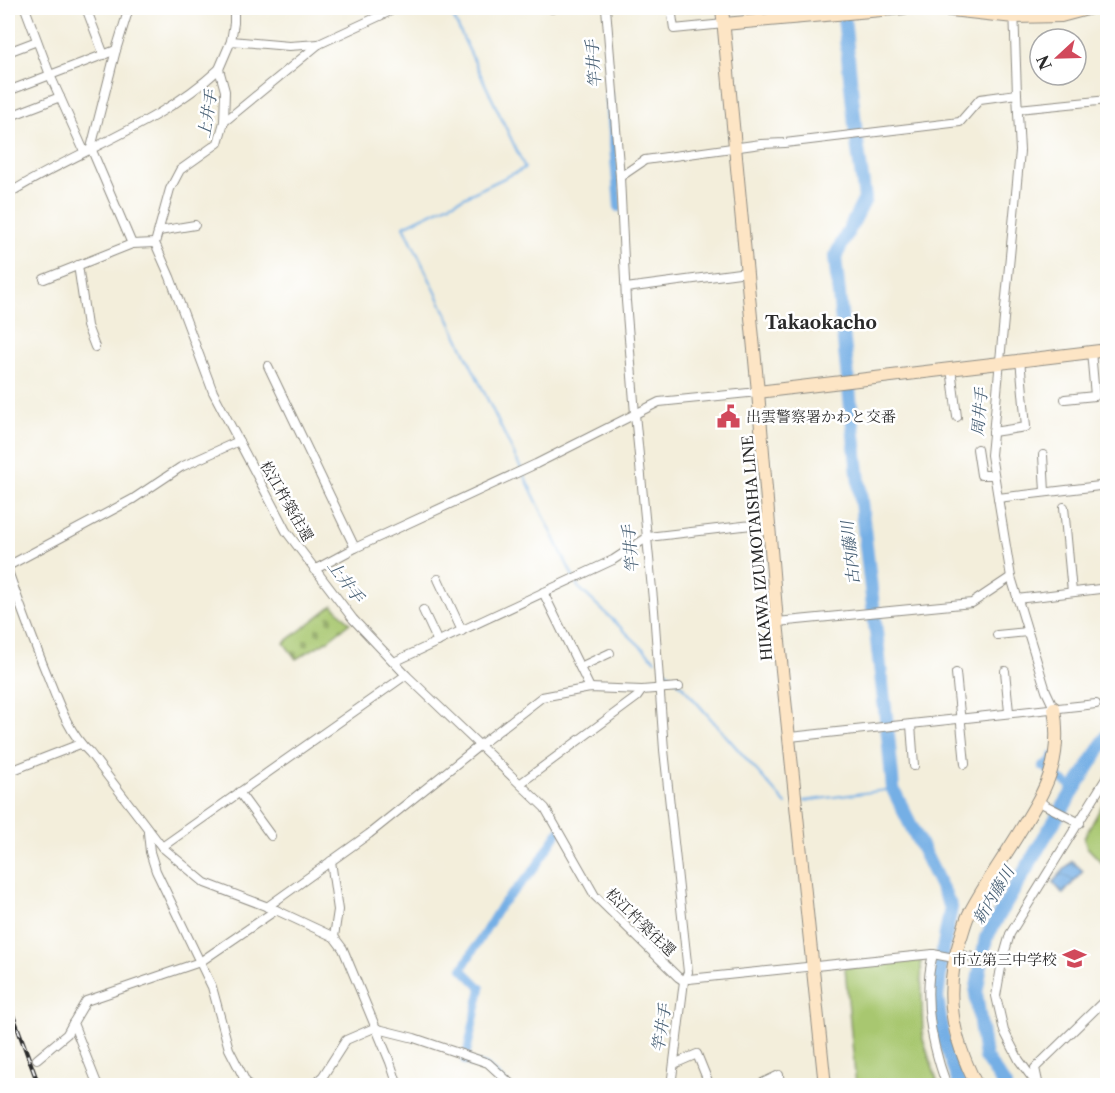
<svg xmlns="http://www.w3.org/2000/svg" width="1115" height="1093" font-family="'Libre Caslon Text','Noto Serif JP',serif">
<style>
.cemetery{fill:url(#cemetery-stones);stroke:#6a794d;stroke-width:1.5}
.pitch{fill:#a8c76f;stroke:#6a794d;stroke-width:1.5}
.water{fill:url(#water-waves);stroke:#506d88;stroke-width:1.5}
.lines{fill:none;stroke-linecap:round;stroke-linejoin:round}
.stream{stroke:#74afe5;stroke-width:2}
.canal{stroke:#74afe5;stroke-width:8}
.river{stroke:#74afe5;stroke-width:14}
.street-casing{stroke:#8f8c83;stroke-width:10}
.secondary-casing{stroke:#8f8c83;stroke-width:14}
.street{stroke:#fff;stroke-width:8}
.secondary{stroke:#fde5c5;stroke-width:12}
.rail-casing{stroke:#2b2b2b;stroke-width:4.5}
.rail{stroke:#fff;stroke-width:2;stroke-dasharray:7;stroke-linecap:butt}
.labels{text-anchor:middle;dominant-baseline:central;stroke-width:5;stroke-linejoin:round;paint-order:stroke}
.poi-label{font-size:15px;fill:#2b2b2b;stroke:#fff;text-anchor:start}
.street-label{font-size:15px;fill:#2b2b2b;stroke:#fff}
.water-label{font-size:16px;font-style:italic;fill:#486075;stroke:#fff}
.quarter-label{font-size:18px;font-weight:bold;fill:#2b2b2b;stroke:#fff}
</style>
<defs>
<pattern id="cemetery-stones" width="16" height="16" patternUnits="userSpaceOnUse" patternTransform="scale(1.5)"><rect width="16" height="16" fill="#a8c76f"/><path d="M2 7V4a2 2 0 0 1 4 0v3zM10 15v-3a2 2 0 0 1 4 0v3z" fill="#89a25b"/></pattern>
<pattern id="water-waves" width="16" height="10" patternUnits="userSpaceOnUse" patternTransform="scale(1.5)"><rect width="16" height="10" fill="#74afe5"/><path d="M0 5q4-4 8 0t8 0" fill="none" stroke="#5f8fba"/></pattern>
</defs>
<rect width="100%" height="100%" fill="#fff"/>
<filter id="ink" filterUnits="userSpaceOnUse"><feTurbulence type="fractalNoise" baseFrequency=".0167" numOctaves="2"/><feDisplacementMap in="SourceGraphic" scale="12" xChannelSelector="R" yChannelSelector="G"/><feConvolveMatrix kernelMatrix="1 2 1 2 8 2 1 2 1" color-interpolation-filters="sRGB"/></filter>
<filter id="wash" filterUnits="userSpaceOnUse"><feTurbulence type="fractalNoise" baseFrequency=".008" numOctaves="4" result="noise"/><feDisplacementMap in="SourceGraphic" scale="24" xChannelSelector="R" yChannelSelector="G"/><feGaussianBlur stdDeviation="1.35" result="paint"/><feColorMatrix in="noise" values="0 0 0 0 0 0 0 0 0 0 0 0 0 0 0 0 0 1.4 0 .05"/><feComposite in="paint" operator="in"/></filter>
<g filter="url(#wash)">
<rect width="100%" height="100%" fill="#f3eedb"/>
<polygon class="cemetery" points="333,605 350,623 327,641 296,659 284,643"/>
<g class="pitch">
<polygon points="1107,796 1107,868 1087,847 1084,838"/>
<polygon points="921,958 923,1039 937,1081 909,1085 856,1085 845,968"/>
</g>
<polygon class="water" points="1072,861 1083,871 1063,894 1053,882"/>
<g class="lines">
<g class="stream">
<polyline points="449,8 525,168 404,226 578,587 655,660"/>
<polyline points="661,666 683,687 786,804"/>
<polyline points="804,801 893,789"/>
</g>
<g class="canal">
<polyline points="609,95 618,208"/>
<polyline points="1052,756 1051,761 1042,766 1075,789"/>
<polyline points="506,1086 485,1067 465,1061 481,988 462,969 501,905 533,871 560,829"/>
</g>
<g class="river">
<polyline points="843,8 856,135 865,199 835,257 863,520 888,735 893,789 951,907 943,950 937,997 942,1034 960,1086"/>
<polyline points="1005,1086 985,1057 976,993 986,938 1044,838 1108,735"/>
</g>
</g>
</g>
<g filter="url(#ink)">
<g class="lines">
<defs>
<g id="street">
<polyline points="25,8 50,75 84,151"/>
<polyline points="86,8 104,55"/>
<polyline points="129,8 116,50 91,148 132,244 155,243"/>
<polyline points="234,8 234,23 231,41 219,69 225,91 224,122 218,143 180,170 170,189 155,243 170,277 213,392 286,531 353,619 406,675 545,808 595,896 678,977 684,981"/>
<polyline points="551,8 552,9"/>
<polyline points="606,8 620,177 626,301 635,414 654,610 664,750 688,972 684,981 671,1086"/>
<polyline points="671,8 674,29 724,24"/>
<polyline points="1014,8 1017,94"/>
<polyline points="231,41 289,46 319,44"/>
<polyline points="8,52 37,41"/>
<polyline points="8,91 116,50"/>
<polyline points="1018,109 1108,100"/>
<polyline points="8,117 60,97"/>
<polyline points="224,122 319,44 397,8"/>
<polyline points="620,177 645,160 761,144 785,143 960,122 980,99 1017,94 1020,151 991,455 1011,577 1046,691 1054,708"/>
<path d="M8 194C77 150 158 126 219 69"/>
<polyline points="159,231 195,225"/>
<polyline points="78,265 87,326 95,347"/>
<polyline points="44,279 132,244"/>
<polyline points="626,288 747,272"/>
<polyline points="268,366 355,548"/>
<polyline points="951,368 957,417"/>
<polyline points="1065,399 1095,396 1091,351"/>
<polyline points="993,432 1026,427 1020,359"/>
<polyline points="977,449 981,475 994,475"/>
<polyline points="1043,455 1045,492"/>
<polyline points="998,498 1108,485"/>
<polyline points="1064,507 1072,592"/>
<polyline points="8,566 133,499 181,467 239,441"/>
<polyline points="314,570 355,548 536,464 659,402 758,392"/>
<path d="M8 571C20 605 32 638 46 672 57 699 68 733 90 753L162 847 205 883 276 910"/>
<polyline points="438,579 462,631"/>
<polyline points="543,592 590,688"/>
<polyline points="1017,599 1108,588"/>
<polyline points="423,610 438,642"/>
<polyline points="777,622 972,603 1011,577"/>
<polyline points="997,635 1028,632"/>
<polyline points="394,662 613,560 648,537 769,523"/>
<polyline points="580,667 610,653"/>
<polyline points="1005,671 1009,712"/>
<polyline points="956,673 965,764"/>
<polyline points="911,725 914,766"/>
<polyline points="790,737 1096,704"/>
<polyline points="480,745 542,697 590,688 642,690"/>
<polyline points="8,772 80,744"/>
<polyline points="521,783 637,697 642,690 679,687"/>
<polyline points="239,792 271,836"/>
<polyline points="1040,799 1043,804 1080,823"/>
<polyline points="148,832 150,852 156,871 212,987 229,1049 248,1086"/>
<polyline points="162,847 406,675"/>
<polyline points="331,861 338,910 334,937"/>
<polyline points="267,907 369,834 480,745"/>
<path d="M933 954C922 998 931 1043 947 1086"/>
<polyline points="955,954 1002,962"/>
<polyline points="686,978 689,979 933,954 954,958"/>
<polyline points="37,1059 67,1034 73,1023"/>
<polyline points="674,1064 697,1054 710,1086"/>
<polyline points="1038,1082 1035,1068 1108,997"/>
<polyline points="98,1086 73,1023 86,1001 200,962 276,910 334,937 343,949 390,1062 398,1086"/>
<polyline points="312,1086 323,1076 346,1040 374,1028 414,1038 488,1063 513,1086"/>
<polyline points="756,1086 779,1075 780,1086"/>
<polyline points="1038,1086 1019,1060 1004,1031 996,996 1002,962 1010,934 1108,775"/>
</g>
<g id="secondary">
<polyline points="722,8 758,392 777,622 825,1086"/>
<polyline points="933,8 1014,17 1061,16 1091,8"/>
<polyline points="724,24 904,8"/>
<polyline points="758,392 1108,350"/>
<path d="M977 1086C952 1038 943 993 960 940 963 932 965 922 969 914 983 887 1001 862 1017 836 1045 790 1063 764 1054 708"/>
</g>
</defs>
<use href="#street" class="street-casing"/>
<use href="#secondary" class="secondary-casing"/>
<use href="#street" class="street"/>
<use href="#secondary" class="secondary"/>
<defs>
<polyline id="rail" points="8,1002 39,1086"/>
</defs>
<use href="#rail" class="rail-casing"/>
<use href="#rail" class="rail"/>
</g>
</g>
<defs>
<symbol id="civic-bare" viewBox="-9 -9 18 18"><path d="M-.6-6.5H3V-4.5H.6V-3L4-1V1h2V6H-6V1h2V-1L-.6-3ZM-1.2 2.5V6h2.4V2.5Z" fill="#d1495b" stroke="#fff" stroke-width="2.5" paint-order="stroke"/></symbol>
<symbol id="school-bare" viewBox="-9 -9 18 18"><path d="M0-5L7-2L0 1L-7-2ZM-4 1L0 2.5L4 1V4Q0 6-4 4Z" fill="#d1495b" stroke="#fff" stroke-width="2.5" paint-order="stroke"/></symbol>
</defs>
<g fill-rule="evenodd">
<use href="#civic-bare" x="712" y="400" width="33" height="33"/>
<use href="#school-bare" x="1058" y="942" width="33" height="33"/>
</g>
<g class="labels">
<g class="poi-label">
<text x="746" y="416">出雲警察署かわと交番</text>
<text x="1057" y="959" text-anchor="end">市立第三中学校</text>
</g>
<g class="street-label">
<text transform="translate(287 501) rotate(60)">松江杵築往還</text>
<text transform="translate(757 548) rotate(-95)">HIKAWA IZUMOTAISHA LINE</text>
<text transform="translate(641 922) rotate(44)">松江杵築往還</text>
</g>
<g class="water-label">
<text transform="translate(593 64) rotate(-94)">竿井手</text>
<text transform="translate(207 114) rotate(-81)">上井手</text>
<text transform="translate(979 412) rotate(-85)">周井手</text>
<text transform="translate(630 549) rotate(-95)">竿井手</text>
<text transform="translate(850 553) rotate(-96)">古内藤川</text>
<text transform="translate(346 581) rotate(53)">上井手</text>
<text transform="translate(993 895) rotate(-59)">新内藤川</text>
<text transform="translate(661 1028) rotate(-81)">竿井手</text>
</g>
<g class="quarter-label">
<text x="821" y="323">Takaokacho</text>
</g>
</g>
<rect width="1115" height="1093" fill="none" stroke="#fff" stroke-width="30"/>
<g transform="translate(1058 57) rotate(248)"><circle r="28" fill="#ffffff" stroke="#aaaaaa" stroke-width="1.5"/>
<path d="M0-4.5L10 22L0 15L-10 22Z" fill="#d1495b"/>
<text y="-9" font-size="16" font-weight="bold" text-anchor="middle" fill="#2b2b2b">N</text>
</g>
</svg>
